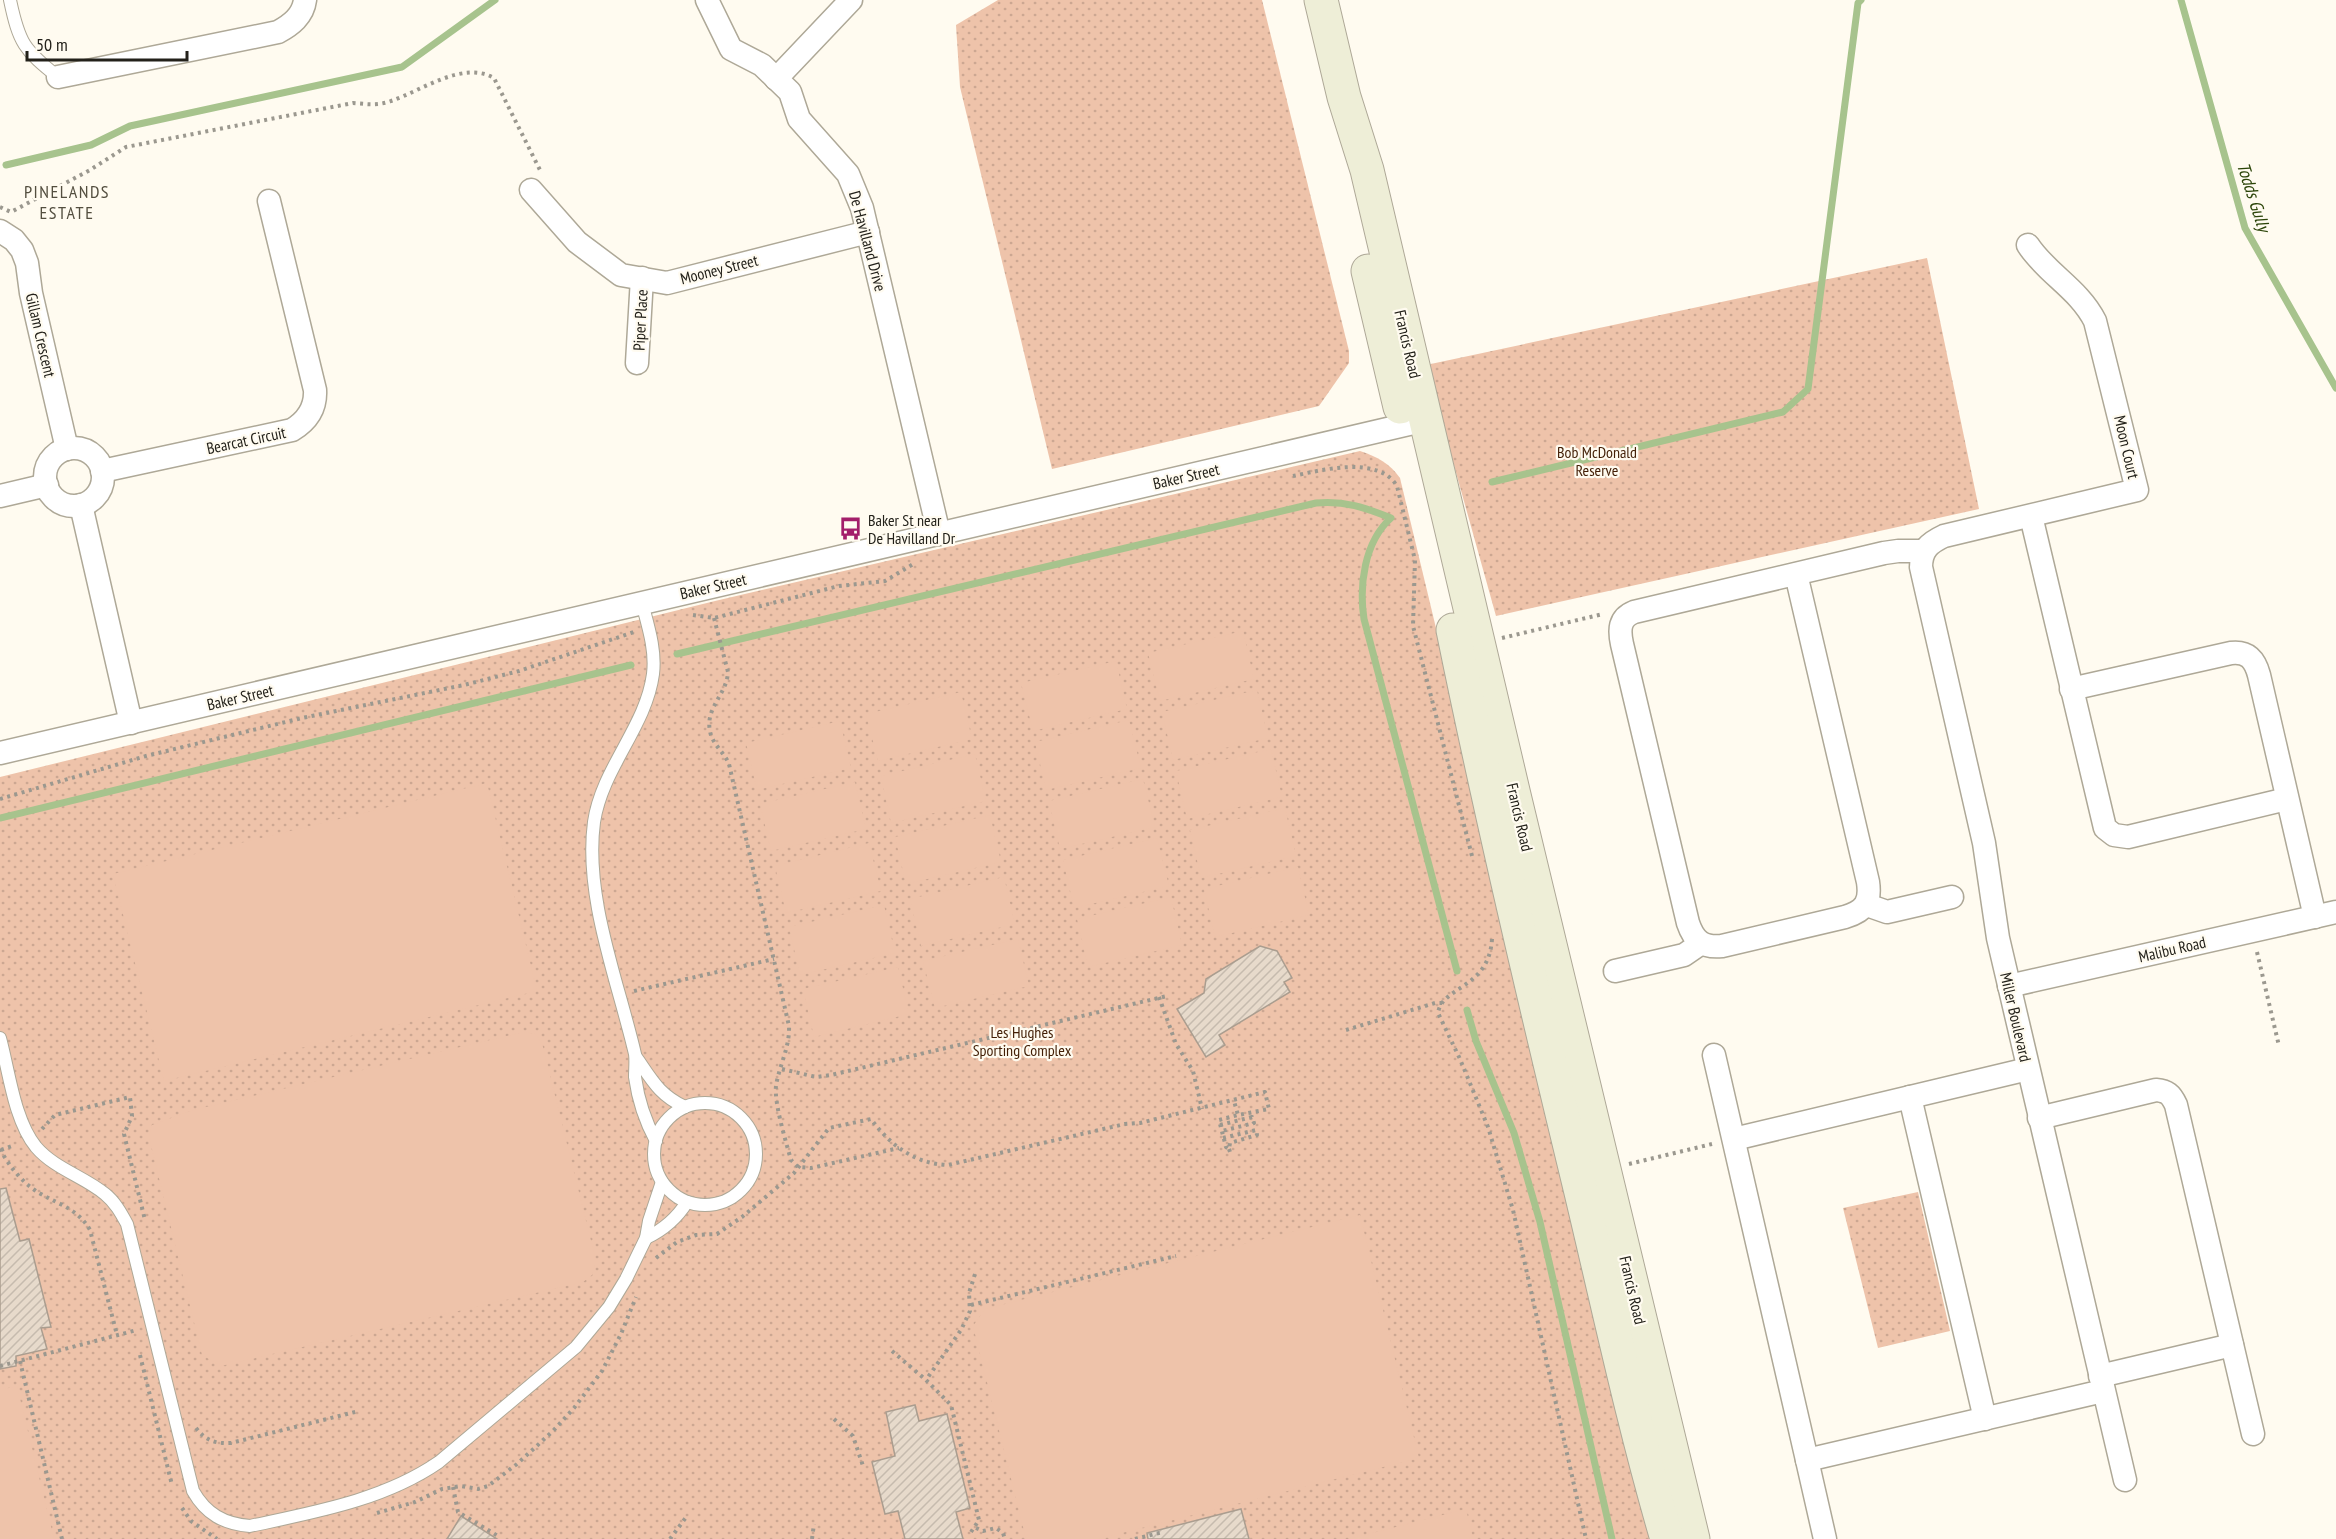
<svg xmlns="http://www.w3.org/2000/svg" width="2336" height="1539" font-family="'PT Sans Narrow',sans-serif">
<style>
.green{fill:url(#green-dots)}
.pitch{fill:#eec3aa}
.lines{fill:none;stroke-linecap:round;stroke-linejoin:round}
.stream{stroke:#a7c38d;stroke-width:7}
.building{fill:url(#building-hatch);stroke:#aa9d8f;stroke-width:1.5}
.lane-casing{stroke:#aea897;stroke-width:14}
.street-casing{stroke:#aea897;stroke-width:25}
.secondary-casing{stroke:#aea897;stroke-width:35}
.path{stroke:#9b988f;stroke-width:4;stroke-dasharray:3 4.5;stroke-linecap:butt}
.lane{stroke:#fff;stroke-width:12}
.street{stroke:#fff;stroke-width:22}
.secondary{stroke:#eeeed7;stroke-width:33}
.labels{text-anchor:middle;dominant-baseline:central;stroke-width:4.5;stroke-linejoin:round;paint-order:stroke}
.street-label{font-size:16px;fill:#23211a;stroke:#fffbf0}
.park-label{font-size:16px;fill:#421e05;stroke:#fffbf0}
.poi-label{font-size:16px;fill:#23211a;stroke:#fffbf0;text-anchor:start}
.neighbourhood-label{font-size:18px;letter-spacing:1.5px;fill:#534e3f;stroke:#fffbf0}
.water-label{font-size:18px;font-style:italic;fill:#2b4408;stroke:#fffbf0}
</style>
<defs>
<pattern id="green-dots" width="8" height="8" patternUnits="userSpaceOnUse" patternTransform="scale(1.5)"><rect width="8" height="8" fill="#eec3aa"/><path d="M2 2h.1M6 6h.1" fill="none" stroke="#cca792" stroke-width="1.8" stroke-linecap="round"/></pattern>
<pattern id="building-hatch" width="6" height="6" patternUnits="userSpaceOnUse" patternTransform="scale(1.5)"><rect width="6" height="6" fill="#e7dacb"/><path d="M-1 1l2-2M0 6l6-6M5 7l2-2" fill="none" stroke="#c6bbae"/></pattern>
</defs>
<rect width="100%" height="100%" fill="#fffbf0"/>
<g class="green">
<polygon points="998,0 1262,0 1349,351 1349,363 1319,406 1052,469 960,87 956,25"/>
<polygon points="1927,258 1979,509 1496,616 1426,365"/>
<path d="M1360 451C1378 457 1389 463 1400 478L1513 949 1651 1539H0V777L715 601Z"/>
<polygon points="1918,1192 1950,1331 1878,1348 1843,1208"/>
</g>
<g class="pitch">
<polygon points="1243,631 1254,679 1160,701 1148,653"/>
<polygon points="1116,661 1127,709 1033,731 1021,683"/>
<polygon points="1257,690 1268,738 1173,760 1162,712"/>
<polygon points="961,692 972,739 878,761 866,714"/>
<polygon points="1129,720 1141,768 1046,790 1035,742"/>
<polygon points="840,721 851,768 757,790 746,743"/>
<polygon points="1271,749 1282,797 1187,819 1176,771"/>
<polygon points="975,754 986,801 891,823 881,776"/>
<polygon points="1143,779 1155,827 1060,849 1049,801"/>
<polygon points="855,782 866,829 771,851 760,804"/>
<polygon points="487,783 537,991 164,1081 113,874"/>
<polygon points="1285,808 1296,856 1201,878 1190,830"/>
<polygon points="990,815 1001,862 906,884 895,837"/>
<polygon points="1157,838 1169,886 1074,908 1063,860"/>
<polygon points="869,843 881,891 786,913 775,866"/>
<polygon points="1298,867 1309,915 1215,937 1204,889"/>
<polygon points="1004,877 1015,924 921,946 910,899"/>
<polygon points="1171,897 1182,945 1088,967 1077,919"/>
<polygon points="884,905 895,953 800,975 789,927"/>
<polygon points="1018,939 1029,986 935,1008 923,961"/>
<polygon points="898,967 909,1014 814,1037 803,989"/>
<polygon points="524,1032 535,1034 542,1043 596,1261 592,1275 583,1282 221,1366 202,1355 149,1137 152,1125 193,1110"/>
<polygon points="1360,1215 1419,1458 1098,1539 1026,1539 973,1326 985,1309"/>
<polygon points="17,1386 54,1539 0,1539 0,1390"/>
<polygon points="1466,1509 1473,1539 1349,1539"/>
</g>
<g class="lines">
<g class="stream">
<polyline points="2181,0 2245,228 2336,388"/>
<polyline points="6,165 91,145 130,126 402,67 495,0"/>
<polyline points="1492,482 1783,412 1808,389 1858,3 1861,0"/>
<path d="M677 654 1316 503C1344 500 1366 508 1391 518 1364 542 1359 586 1364 619L1457 971"/>
<polyline points="0,818 631,665"/>
<polyline points="1467,1010 1476,1041 1514,1133 1540,1222 1612,1539"/>
</g>
</g>
<g class="building">
<polygon points="1260,946 1277,951 1292,978 1284,982 1290,992 1219,1035 1225,1045 1206,1057 1177,1009 1204,993 1206,979"/>
<polygon points="6,1188 20,1241 29,1239 51,1327 41,1328 47,1349 16,1356 16,1366 0,1369 0,1189"/>
<polygon points="915,1405 919,1421 947,1414 970,1508 956,1512 963,1539 905,1539 898,1511 885,1514 872,1462 895,1456 886,1412"/>
<polygon points="1241,1509 1249,1539 1148,1539 1147,1533"/>
<polygon points="461,1516 497,1539 447,1539"/>
</g>
<g class="lines">
<defs>
<g id="lane">
<path d="M10 0C19 43 24 50 58 77"/>
<path d="M642 603C648 626 656 650 653 674 646 727 602 768 594 822 584 897 618 981 635 1054 636 1061 635 1069 635 1077 638 1099 645 1121 656 1141"/>
<path d="M0 1038C9 1071 14 1120 36 1147 55 1169 83 1176 105 1194 115 1202 121 1213 127 1224L193 1491C206 1514 224 1524 250 1526 315 1512 384 1500 439 1462L576 1347 609 1307 626 1279 646 1238 649 1221 662 1182"/>
<path d="M636 1057C652 1080 659 1095 685 1107"/>
<circle cx="705" cy="1154" r="51"/>
<path d="M646 1238C663 1230 677 1218 687 1202"/>
</g>
<g id="street">
<polyline points="707,0 731,49 762,65 790,92 799,119 848,174 862,208 939,534"/>
<path d="M58 77 278 32C291 25 303 16 305 0"/>
<polyline points="776,79 851,0"/>
<polyline points="531,190 577,242 621,275 667,283 868,232"/>
<polyline points="0,231 14,240 22,250 27,263 31,293 67,449"/>
<path d="M2028 245C2047 274 2079 289 2095 321L2137 490 1944 536C1929 543 1921 550 1921 567L1984 843 1998 938 2125 1480"/>
<polyline points="637,363 642,278"/>
<circle cx="74" cy="477" r="29"/>
<path d="M102 471 292 430C307 421 316 408 315 390L269 201"/>
<polyline points="0,496 47,485"/>
<polyline points="81,505 131,723"/>
<polyline points="2031,516 2105,828 2114,835 2128,837 2287,799"/>
<path d="M1796 574 1868 882C1871 902 1865 911 1845 917L1722 946C1703 948 1694 941 1688 923L1622 644C1619 630 1619 618 1634 612L1884 553 1898 551H1924"/>
<path d="M2071 689 2231 653C2248 651 2255 660 2259 675L2315 917"/>
<polyline points="0,753 1426,420"/>
<polyline points="1867,905 1887,912 1952,897"/>
<polyline points="1615,971 1684,955 1700,944"/>
<polyline points="2009,986 2336,912"/>
<polyline points="1714,1055 1807,1460 2103,1391"/>
<polyline points="1910,1097 1985,1419"/>
<path d="M2039 1118 2156 1090C2167 1091 2171 1094 2176 1105L2253 1434"/>
<polyline points="1734,1139 2028,1069"/>
<polyline points="2100,1376 2232,1345"/>
<polyline points="1807,1460 1825,1539"/>
</g>
<g id="secondary">
<polyline points="1321,0 1344,97 1367,170 1514,795 1693,1539"/>
<polyline points="1368,271 1400,407"/>
<path d="M1453 630C1491 817 1535 1003 1580 1188 1608 1305 1633 1423 1667 1539"/>
</g>
</defs>
<use href="#lane" class="lane-casing"/>
<use href="#street" class="street-casing"/>
<use href="#secondary" class="secondary-casing"/>
<g class="path">
<path d="M0 207 11 212 90 170 126 147 353 103C366 104 378 106 391 101 421 91 463 60 494 78L540 170"/>
<path d="M1293 476C1322 470 1378 455 1397 486L1415 560 1413 626 1472 856"/>
<polyline points="693,615 714,618 839,586 885,581 915,563"/>
<path d="M714 618 728 672C727 694 705 708 710 731 712 744 724 752 729 764L789 1026C790 1047 779 1066 776 1086 774 1103 786 1142 791 1160L798 1167 811 1168 899 1148"/>
<polyline points="1502,638 1603,614"/>
<polyline points="0,799 146,756 302,718 464,685 519,671 634,632"/>
<path d="M1492 939C1489 989 1442 986 1438 1013L1460 1059 1488 1127 1513 1210 1586 1539"/>
<polyline points="2257,952 2279,1046"/>
<polyline points="634,991 774,959"/>
<polyline points="1159,997 1176,1044 1193,1071 1202,1109"/>
<polyline points="1346,1030 1435,1003 1442,1003"/>
<polyline points="782,1069 816,1077 831,1075 1167,996"/>
<polyline points="1220,1125 1252,1117 1254,1123 1222,1131"/>
<polyline points="42,1129 55,1115 130,1097 132,1116 124,1134 145,1220"/>
<polyline points="1223,1138 1256,1130 1257,1135 1230,1143 1229,1149 1226,1147 1219,1120 1238,1115"/>
<path d="M0 1149C9 1166 23 1184 41 1194 60 1205 78 1209 90 1230L117 1335"/>
<polyline points="1229,1149 1231,1155"/>
<polyline points="1,1150 15,1145"/>
<polyline points="1629,1164 1712,1144"/>
<path d="M656 1258 677 1242 696 1235 717 1234 742 1217 794 1173 829 1128 871 1119C890 1145 915 1164 948 1165L1125 1124 1140 1123 1265 1092 1269 1109 1238 1115 1234 1101"/>
<polyline points="971,1305 1176,1256"/>
<polyline points="892,1351 926,1380"/>
<polyline points="140,1355 172,1485"/>
<polyline points="20,1361 62,1539"/>
<polyline points="0,1366 137,1330"/>
<polyline points="834,1419 853,1436 863,1466"/>
<path d="M196 1428C205 1440 215 1444 231 1443L359 1411"/>
<polyline points="453,1487 458,1512 498,1536"/>
<polyline points="182,1508 191,1521 217,1539"/>
<polyline points="377,1513 415,1502 442,1489 461,1486 478,1489 488,1486 517,1464 553,1431 574,1408 602,1371 621,1334 636,1297"/>
<polyline points="976,1528 983,1531 996,1528 1003,1533 1005,1539"/>
<polyline points="971,1532 979,1520 951,1405 926,1380 961,1330 970,1311 969,1293 975,1274"/>
<polyline points="670,1539 687,1516"/>
<polyline points="812,1539 814,1524"/>
<polyline points="1135,1539 1163,1532"/>
</g>
<use href="#lane" class="lane"/>
<use href="#street" class="street"/>
<use href="#secondary" class="secondary"/>
</g>
<defs>
<symbol id="bus-bare" viewBox="-9 -9 18 18"><path d="M-5-6H5V4H4V6H2V4H-2V6H-4V4H-5ZM-3.5-4V0h7V-4ZM-3.5 1.2v1.5H-2V1.2ZM2 1.2v1.5H3.5V1.2Z" fill="#a31e6a" stroke="#fffbf0" stroke-width="2.5" paint-order="stroke"/></symbol>
</defs>
<g fill-rule="evenodd">
<use href="#bus-bare" x="834" y="512" width="33" height="33"/>
</g>
<g class="labels">
<g class="street-label">
<text transform="translate(868 241) rotate(75)">De Havilland Drive</text>
<text transform="translate(719 269) rotate(-14)">Mooney Street</text>
<text transform="translate(640 320) rotate(-87)">Piper Place</text>
<text transform="translate(41 335) rotate(77)">Gillam Crescent</text>
<text transform="translate(1408 344) rotate(77)">Francis Road</text>
<text transform="translate(246 440) rotate(-12)">Bearcat Circuit</text>
<text transform="translate(2127 447) rotate(77)">Moon Court</text>
<text transform="translate(1186 476) rotate(-13)">Baker Street</text>
<text transform="translate(713 586) rotate(-13)">Baker Street</text>
<text transform="translate(240 697) rotate(-13)">Baker Street</text>
<text transform="translate(1520 817) rotate(77)">Francis Road</text>
<text transform="translate(2172 949) rotate(-13)">Malibu Road</text>
<text transform="translate(2016 1017) rotate(77)">Miller Boulevard</text>
<text transform="translate(1633 1290) rotate(77)">Francis Road</text>
</g>
<g class="park-label">
<text x="1597" y="452">Bob McDonald<tspan x="1597" dy="18">Reserve</tspan></text>
<text x="1022" y="1032">Les Hughes<tspan x="1022" dy="18">Sporting Complex</tspan></text>
</g>
<g class="poi-label">
<text x="868" y="520">Baker St near<tspan x="868" dy="18">De Havilland Dr</tspan></text>
</g>
<g class="neighbourhood-label">
<text x="67" y="191">PINELANDS<tspan x="67" dy="21">ESTATE</tspan></text>
</g>
<g class="water-label">
<text transform="translate(2254 197) rotate(72)">Todds Gully</text>
</g>
</g>
<path d="M27 51v9h160v-9" fill="none" stroke="#23211a" stroke-width="3"/>
<text x="36" y="51" font-size="18" fill="#23211a" stroke="#fffbf0" stroke-width="4.5" paint-order="stroke">50 m</text>
</svg>
